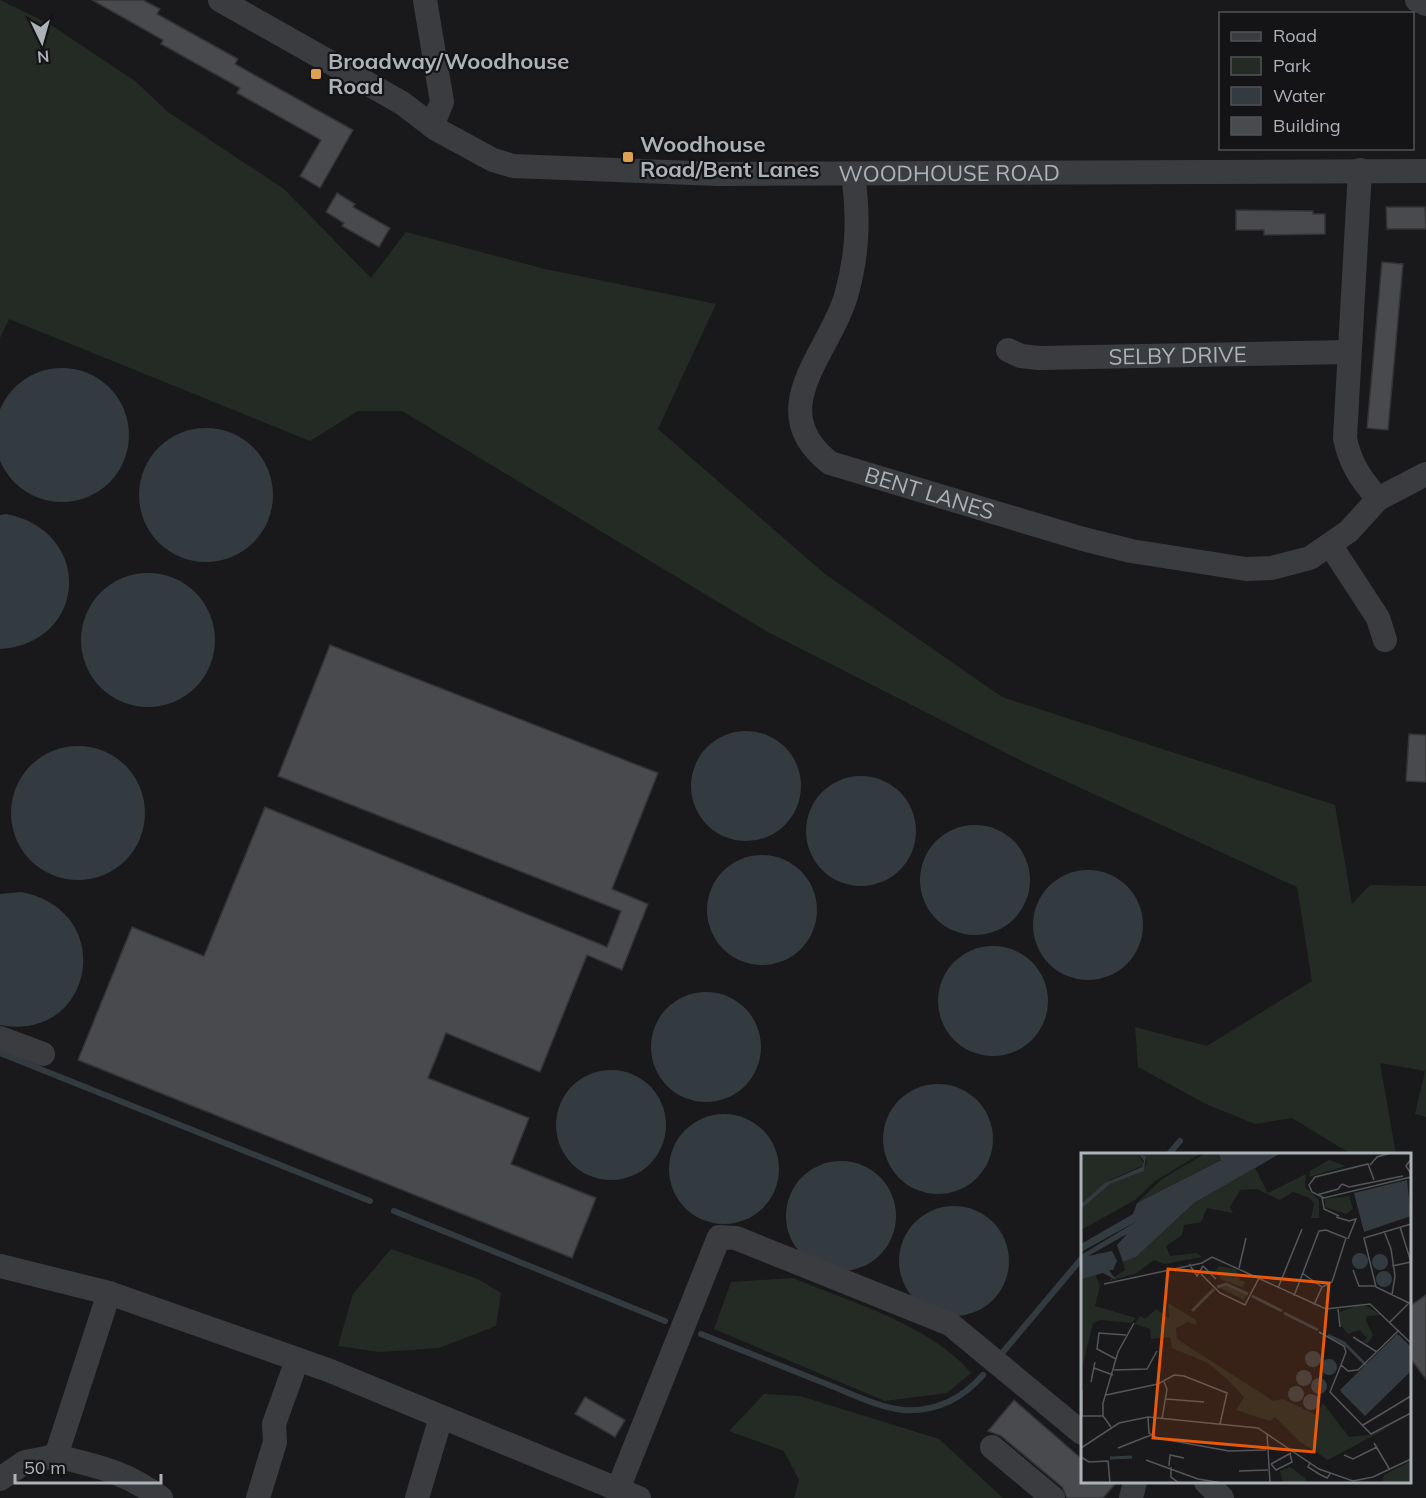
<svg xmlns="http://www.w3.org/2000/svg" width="1426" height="1498" font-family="Mulish,sans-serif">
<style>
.green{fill:#242b24}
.water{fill:#333b40}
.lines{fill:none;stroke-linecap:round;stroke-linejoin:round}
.stream{stroke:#333b40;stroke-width:6}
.building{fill:#484a4d;stroke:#343437;stroke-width:1.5}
.minor{stroke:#3b3c40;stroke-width:24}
.poi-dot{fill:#dca050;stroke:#141416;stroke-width:2}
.labels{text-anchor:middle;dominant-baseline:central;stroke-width:4.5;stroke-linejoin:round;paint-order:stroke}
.poi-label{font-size:22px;font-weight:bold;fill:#adb2b9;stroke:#141416;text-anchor:start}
.street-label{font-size:22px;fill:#adb2b9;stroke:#141416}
.inset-river{fill:none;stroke:#333b40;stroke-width:3}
.inset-road{fill:none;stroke:#54565a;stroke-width:1.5}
.view{fill:#e8590c;fill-opacity:0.15;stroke:#e8590c;stroke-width:3}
.inset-edge{fill:none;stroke:#adb2b9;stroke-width:3}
</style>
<rect width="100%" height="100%" fill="#19191b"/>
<g class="green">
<polygon points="0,0 51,25 135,81 168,112 284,189 371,278 406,232 545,269 716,304 658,429 825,574 1002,697 1335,805 1352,904 1370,885 1426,886 1426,1117 1415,1114 1425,1071 1380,1063 1396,1154 1351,1154 1292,1118 1255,1124 1206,1104 1138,1067 1135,1027 1207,1046 1312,981 1297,887 1026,763 766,631 402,411 358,411 310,441 9,319 0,338"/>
<polygon points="391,1249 478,1279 501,1293 496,1326 439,1348 380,1352 338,1346 353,1294"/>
<path d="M793 1278C850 1302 931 1325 971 1373L947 1393 885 1401 714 1329 731 1282Z"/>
<polygon points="764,1394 800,1396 939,1439 1003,1498 794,1498 799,1480 784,1451 729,1431"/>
</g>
<g class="water">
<circle cx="62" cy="435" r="67"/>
<circle cx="206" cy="495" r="67"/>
<path d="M6 514C94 531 88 643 0 649V515Z"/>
<circle cx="148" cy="640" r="67"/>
<circle cx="746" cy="786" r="55"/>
<circle cx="78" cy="813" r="67"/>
<circle cx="861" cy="831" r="55"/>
<circle cx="975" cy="880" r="55"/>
<circle cx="762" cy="910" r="55"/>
<circle cx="1088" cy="925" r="55"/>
<path d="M21 892C119 911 93 1043 0 1025V894Z"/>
<circle cx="993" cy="1001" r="55"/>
<circle cx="706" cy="1047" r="55"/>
<circle cx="611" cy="1125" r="55"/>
<circle cx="938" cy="1139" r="55"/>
<circle cx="724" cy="1169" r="55"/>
<circle cx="841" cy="1216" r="55"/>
<circle cx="954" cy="1261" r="55"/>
</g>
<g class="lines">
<g class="stream">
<polyline points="0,1053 370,1201"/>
<polyline points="1169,1154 1180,1141"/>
<polyline points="394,1211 665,1321"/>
<path d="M701 1334C744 1351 786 1368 829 1385 852 1394 878 1407 903 1410 936 1412 962 1399 983 1375"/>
<polyline points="1003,1352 1082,1258"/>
</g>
</g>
<g class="building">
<polygon points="92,0 143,0 160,9 157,14 238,59 235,64 353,130 320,188 300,176 321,140 237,93 240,88 161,44 163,40"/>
<polygon points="337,193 355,204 353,207 390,228 379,247 342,226 344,223 326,212"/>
<polygon points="1386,207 1425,207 1426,229 1387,229"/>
<polygon points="1236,210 1313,211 1313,214 1325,214 1325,234 1264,235 1264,230 1236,230"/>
<polygon points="1382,262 1403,264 1388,430 1367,428"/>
<polygon points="330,645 658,773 612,889 648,904 622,970 587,955 540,1072 446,1033 428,1078 529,1118 511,1164 596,1198 572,1258 78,1060 132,927 204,956 265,807 607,947 621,911 278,776"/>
<polygon points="1409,734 1426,735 1426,782 1406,781"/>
<polygon points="1426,1295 1426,1379 1410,1358 1410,1306"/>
<polygon points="585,1397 625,1420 615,1437 575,1414"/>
<polygon points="1014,1400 1083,1460 1083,1482 1117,1482 1103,1498 1067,1498 1062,1487 1001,1436 988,1431"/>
</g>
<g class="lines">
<g class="minor">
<path id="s1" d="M220 0 402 103 436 129 493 160 513 166 718 174 1426 171"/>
<polyline points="425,0 442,102 432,126"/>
<polyline points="1417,0 1426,4"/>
<path d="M1360 170 1345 438C1350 464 1361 479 1378 499"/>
<path id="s2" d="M853 174C859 217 858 254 846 296 829 354 762 410 830 463L1083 539 1131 551 1246 569 1272 568 1310 558 1349 531 1378 499 1426 474"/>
<path id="s3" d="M1008 350 1021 356 1039 358 1348 352"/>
<polyline points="1331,546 1378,618 1385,640"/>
<polyline points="0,1038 43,1054"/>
<polyline points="0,1266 109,1293 328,1370 639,1498"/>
<polyline points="992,1447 1053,1498"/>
<path d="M56 1456C99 1467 124 1471 161 1498"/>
<polyline points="0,1479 25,1462 56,1456 109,1293"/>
<polyline points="1206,1482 1222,1498"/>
<polyline points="618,1489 719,1237 736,1238 950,1324 1082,1433"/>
<polyline points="258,1498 275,1442 274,1424 297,1360"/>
<polyline points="417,1498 441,1417"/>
<polyline points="1131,1498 1135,1482"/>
</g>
</g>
<g class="poi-dot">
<rect x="310" y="68" width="12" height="12" rx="3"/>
<rect x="622" y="151" width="12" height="12" rx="3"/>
</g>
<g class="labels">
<g class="poi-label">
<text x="328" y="61">Broadway/Woodhouse<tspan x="328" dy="25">Road</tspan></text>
<text x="640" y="144">Woodhouse<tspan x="640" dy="25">Road/Bent Lanes</tspan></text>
</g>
<g class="street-label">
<text stroke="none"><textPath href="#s1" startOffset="774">WOODHOUSE ROAD</textPath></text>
<text stroke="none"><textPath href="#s3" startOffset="171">SELBY DRIVE</textPath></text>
<text stroke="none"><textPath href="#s2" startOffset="414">BENT LANES</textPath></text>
</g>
</g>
<g transform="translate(1081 1153)">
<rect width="330" height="330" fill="#19191b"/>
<path d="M0 0H57L63 12 29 27 0 51ZM63 0H121L74 28 54 47 0 77V56L29 31 63 18 66 9ZM125 0H138L141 6 56 50 81 26ZM248 7 265 13 228 24 229 18ZM174 15 187 40 225 21 224 34 238 47V65H230L233 51 229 45 212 39 199 47 176 36 159 37 149 54 152 60 126 55 120 69 103 72 101 82 85 93 89 103 116 100 121 104 84 111 73 107 54 121 27 128 44 117 42 109 55 104 113 50ZM268 43 272 56 265 61 244 54V46ZM138 113 155 116 159 127 165 130 161 134 141 127 134 119ZM14 121 19 133 14 153 55 165 50 170 20 167 12 170 0 219V126ZM147 132 166 142 163 147 137 134ZM87 150 115 167V172L107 169 95 175 96 186 192 248 202 246 235 262 242 250 268 284 288 282 312 272 247 307 218 288 194 264 189 268 155 257 163 244 146 226 127 210 91 195 89 184 70 186 69 176 54 171 59 163 64 166 75 156 88 165ZM275 153H285L300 162 286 163 285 168 292 182 287 190 282 189 286 185 279 177 267 181 259 171V159ZM330 308V330H301L303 322ZM209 314 224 325 226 330H202L199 318Z" fill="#242b24"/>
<path d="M57 0 65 3 63 18 29 31 0 56V51L24 30 61 14 63 8ZM138 0H200L113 50 55 104 42 109 36 92 46 81 7 103 31 98 36 108 32 117H28L35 127 22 120 0 126V102L58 67 0 99V91L52 61 56 50 140 7ZM326 27 330 63 283 79 273 40ZM271 108a8 8 0 1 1 16 0a8 8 0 1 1-16 0ZM291 109a8 8 0 1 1 16 0a8 8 0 1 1-16 0ZM295 126a8 8 0 1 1 16 0a8 8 0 1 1-16 0ZM318 182 330 194V218L284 263 260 239ZM224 206a8 8 0 1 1 16 0a8 8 0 1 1-16 0ZM240 214a8 8 0 1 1 16 0a8 8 0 1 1-16 0ZM215 225a8 8 0 1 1 16 0a8 8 0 1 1-16 0ZM230 233a8 8 0 1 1 16 0a8 8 0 1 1-16 0ZM207 241a8 8 0 1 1 16 0a8 8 0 1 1-16 0ZM222 249a8 8 0 1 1 16 0a8 8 0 1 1-16 0Z" fill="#333b40"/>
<path class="inset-river" d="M136 134 145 131 167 141M171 143 201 158M111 158 133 136M203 160 237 177M247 182 263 190 286 213M260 238 317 182M29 305 51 304"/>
<path class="inset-road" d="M330 6 325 13 330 21M289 12 296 4 310 0M293 27 287 11 234 24 228 32 231 39 243 45 330 24M261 31 268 34 322 23M236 42 257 36 261 31M241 44 243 56 258 63M255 64 268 68 275 66 267 86M319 74 330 109M303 78 310 96 314 123 311 142M108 111 116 123 122 113M122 113 135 126M311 113 330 109M158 115 165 85M272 117 278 133H294M221 120 241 134M120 121 139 140 164 152 178 125M23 131 121 110 131 104 245 156 289 151 330 190M197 135 221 76M213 143 238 78 245 77 265 85 251 129 241 134 233 152M328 150 295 134 283 85 330 71M257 156 259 174M309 169 330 148M318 177 277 217 267 218 260 212 249 239 290 281 330 260M238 179 263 193 265 199 260 212M272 184 296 199M35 206 16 196 18 180 45 182M13 215 32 222M33 217 66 216 76 198M10 229 14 209M1 237V263M25 242 77 231 93 222 103 223 146 240 139 271M85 246 123 249M0 263H22M67 264 68 280 76 285 148 298 185 297M81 266 86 236 83 229M282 272 330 243M30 274 22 263V250L37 199 53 170M186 280 189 330M293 290 309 317M0 295 38 270 67 264 177 275 238 316 272 328 292 324 330 306M37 295 70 282M263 302 272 306 296 294M0 304 8 309 27 308 29 330M65 307 117 326 141 330M229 310 227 314 238 321 246 325 249 321M190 311 195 317 211 309 209 301M190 311 210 300M88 313 89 302 103 305M90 314V324L98 330M158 318 187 317"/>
<path class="view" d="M87 116 248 130 233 299 72 285Z"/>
<rect width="330" height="330" class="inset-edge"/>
</g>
<rect x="1219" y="12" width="195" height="138" fill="#141416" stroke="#515357" stroke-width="1.5"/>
<rect x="1231" y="32" width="30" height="9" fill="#3b3c40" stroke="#515357" stroke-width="1.5"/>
<text x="1273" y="42" font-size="18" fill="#adb2b9">Road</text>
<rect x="1231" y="57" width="30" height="18" fill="#242b24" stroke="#515357" stroke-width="1.5"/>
<text x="1273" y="72" font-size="18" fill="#adb2b9">Park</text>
<rect x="1231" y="87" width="30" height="18" fill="#333b40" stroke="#515357" stroke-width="1.5"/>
<text x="1273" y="102" font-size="18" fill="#adb2b9">Water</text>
<rect x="1231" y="117" width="30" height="18" fill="#484a4d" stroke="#515357" stroke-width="1.5"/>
<text x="1273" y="132" font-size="18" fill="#adb2b9">Building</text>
<g transform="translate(42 42) rotate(175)" stroke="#141416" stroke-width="4.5" paint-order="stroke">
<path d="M0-4.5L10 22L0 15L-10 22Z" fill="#adb2b9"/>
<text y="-9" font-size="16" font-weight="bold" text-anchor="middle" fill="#adb2b9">N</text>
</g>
<path d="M15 1474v9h146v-9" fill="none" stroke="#adb2b9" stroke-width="3"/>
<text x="24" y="1474" font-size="18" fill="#adb2b9" stroke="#141416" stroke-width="4.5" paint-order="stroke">50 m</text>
</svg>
